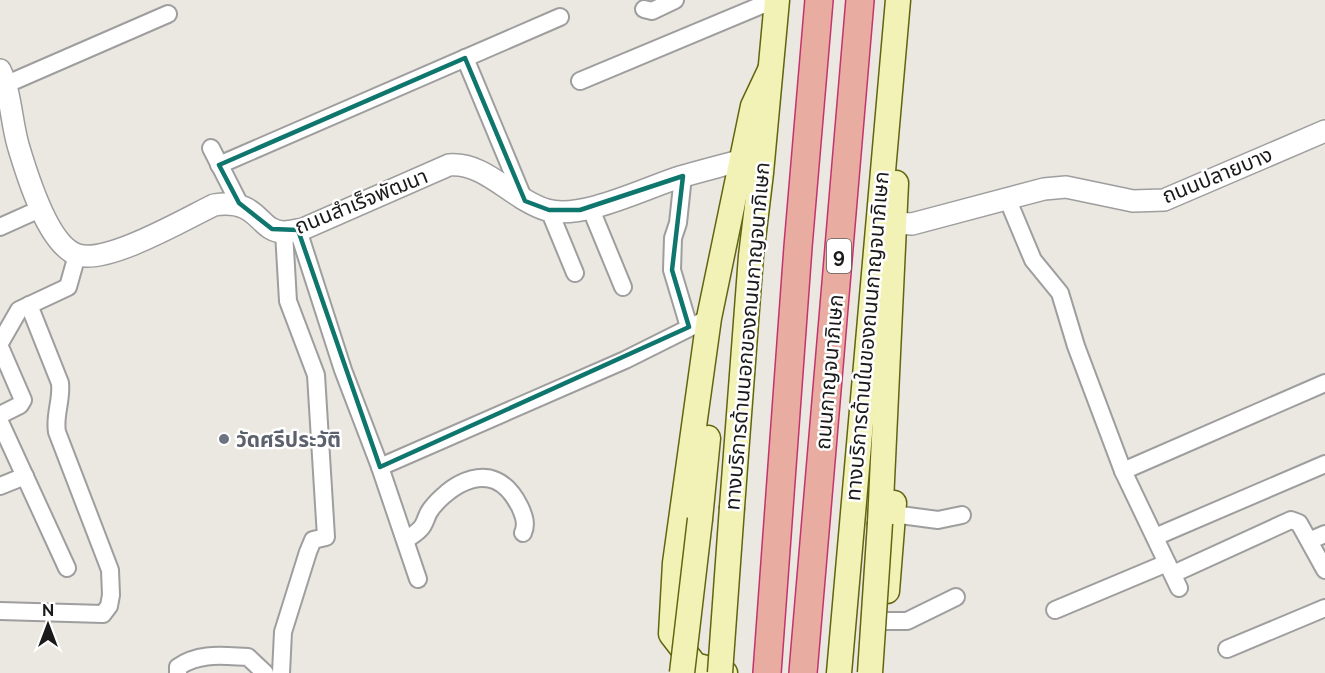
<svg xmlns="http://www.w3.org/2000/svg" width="1325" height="673" font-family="Raleway,'Noto Sans Thai',sans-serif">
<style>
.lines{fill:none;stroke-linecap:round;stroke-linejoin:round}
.minor-casing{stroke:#9e9e9e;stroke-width:20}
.tertiary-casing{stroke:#9e9e9e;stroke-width:24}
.secondary-casing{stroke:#61650e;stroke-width:27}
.trunk-casing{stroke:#c4336e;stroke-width:30}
.minor{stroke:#fff;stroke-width:16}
.tertiary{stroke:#fff;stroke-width:21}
.secondary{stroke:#f2f2b7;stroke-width:24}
.trunk{stroke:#e8aca0;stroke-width:27}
.secondary-bridge-casing{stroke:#61650e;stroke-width:27;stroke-linecap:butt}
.secondary-bridge{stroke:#f2f2b7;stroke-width:24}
.marked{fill:none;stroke:#0f766e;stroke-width:4.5;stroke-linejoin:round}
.worship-dot{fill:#6b7280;stroke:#fff;stroke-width:2}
.labels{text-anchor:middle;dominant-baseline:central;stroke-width:5;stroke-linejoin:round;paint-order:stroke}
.shield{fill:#fff;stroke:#5f5f5f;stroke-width:1.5}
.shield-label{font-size:20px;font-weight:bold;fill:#1a1a1a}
.street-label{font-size:21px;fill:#1a1a1a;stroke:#fff}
.worship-label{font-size:21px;font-weight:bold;fill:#5b616d;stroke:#fff;text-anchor:start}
</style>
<rect width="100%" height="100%" fill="#ebe7e1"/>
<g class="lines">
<defs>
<g id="minor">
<polyline points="644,9 652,11 675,0"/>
<polyline points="465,58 522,195 521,200"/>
<polyline points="580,81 774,0"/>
<polyline points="7,84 168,14"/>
<polyline points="211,148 239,203"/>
<polyline points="219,165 560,17"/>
<polyline points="683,176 678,223 673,238 672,270 689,327"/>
<polyline points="1007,198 1033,260 1060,293 1076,346 1123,471 1179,588"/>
<polyline points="590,207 623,287"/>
<polyline points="549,210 575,273"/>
<polyline points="0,227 40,209"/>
<polyline points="298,230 343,370 380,467 418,579"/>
<polyline points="0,343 19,310 68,287 77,255"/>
<polyline points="0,347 23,400 20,405 0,415"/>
<polyline points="0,422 67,568"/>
<polyline points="380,467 625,360 709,318"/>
<polyline points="1123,471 1325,383"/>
<polyline points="0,486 25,476"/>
<polyline points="893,514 938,520 962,515"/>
<polyline points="1155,537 1325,464"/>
<path d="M406 540C411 536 417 533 421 528 425 524 426 517 429 512 435 502 450 489 460 484 488 470 507 481 520 507 524 516 527 524 523 533"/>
<polyline points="1311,540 1325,534"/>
<polyline points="1173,574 1291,520 1299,523 1325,570"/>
<polyline points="1055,610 1167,563"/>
<path d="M0 611 103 614 109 606 111 595 110 570 57 432C54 416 62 400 60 383L29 305"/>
<polyline points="885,621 907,621 956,597"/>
<polyline points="1227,649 1325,608"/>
<path d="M178 673V667C200 652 223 656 248 657L265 673"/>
<polyline points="281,673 283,632 308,552 313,540 326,537 316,375 288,301 284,232"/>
</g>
<g id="tertiary">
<path d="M0 70C11 93 11 120 18 145 26 172 48 246 78 255 108 264 185 219 214 205 261 198 257 232 284 232 290 232 297 230 303 229L449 165C486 162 511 199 547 210 582 220 645 188 680 177 700 171 721 166 742 160"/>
<polyline points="895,223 912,224 1044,189 1066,187 1133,201 1164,200 1325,131"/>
</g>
<g id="secondary">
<polyline points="732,507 751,256 761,173 777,0"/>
<polyline points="700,519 708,438"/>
<polyline points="880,523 896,183"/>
<polyline points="887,591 894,503"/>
<polyline points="725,673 695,665 671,634 675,563 709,318 753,106 770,70"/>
<polyline points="839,673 898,0"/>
</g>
<g id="trunk">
<polyline points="767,673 798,247 819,0"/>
<polyline points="803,673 860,0"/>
</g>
</defs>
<use href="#minor" class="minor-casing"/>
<use href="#tertiary" class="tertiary-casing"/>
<use href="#secondary" class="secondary-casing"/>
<use href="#trunk" class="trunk-casing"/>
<use href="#minor" class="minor"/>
<use href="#tertiary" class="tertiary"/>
<use href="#secondary" class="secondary"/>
<use href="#trunk" class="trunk"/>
<defs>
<g id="secondary-bridge">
<polyline points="682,673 700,519"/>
<polyline points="720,673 732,507"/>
<polyline points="870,673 880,523"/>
</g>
</defs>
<use href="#secondary-bridge" class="secondary-bridge-casing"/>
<use href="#secondary-bridge" class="secondary-bridge"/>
</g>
<path class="marked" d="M465 58 525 201 549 210H580L683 176 672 270 689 327 380 467 298 230 272 229 239 203 219 165Z"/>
<circle class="worship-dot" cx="224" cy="439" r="6"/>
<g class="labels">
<rect class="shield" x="827" y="239" width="24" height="34" rx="4.5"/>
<g class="shield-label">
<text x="839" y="256">9</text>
</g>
<g class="street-label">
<text transform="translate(1217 175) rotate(-22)">ถนนปลายบาง</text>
<text transform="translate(361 201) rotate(-22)">ถนนสำเร็จพัฒนา</text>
<text transform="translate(747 336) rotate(-85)">ทางบริการด้านนอกของถนนกาญจนาภิเษก</text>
<text transform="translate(867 336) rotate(-85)">ทางบริการด้านในของถนนกาญจนาภิเษก</text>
<text transform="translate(829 372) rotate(-85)">ถนนกาญจนาภิเษก</text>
</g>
<g class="worship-label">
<text x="236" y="439">วัดศรีประวัติ</text>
</g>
</g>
<g transform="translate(48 625)" stroke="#ffffff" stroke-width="4.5" paint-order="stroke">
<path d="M0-4.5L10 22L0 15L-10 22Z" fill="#1a1a1a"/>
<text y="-9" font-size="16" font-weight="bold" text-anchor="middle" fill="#1a1a1a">N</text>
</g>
</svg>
